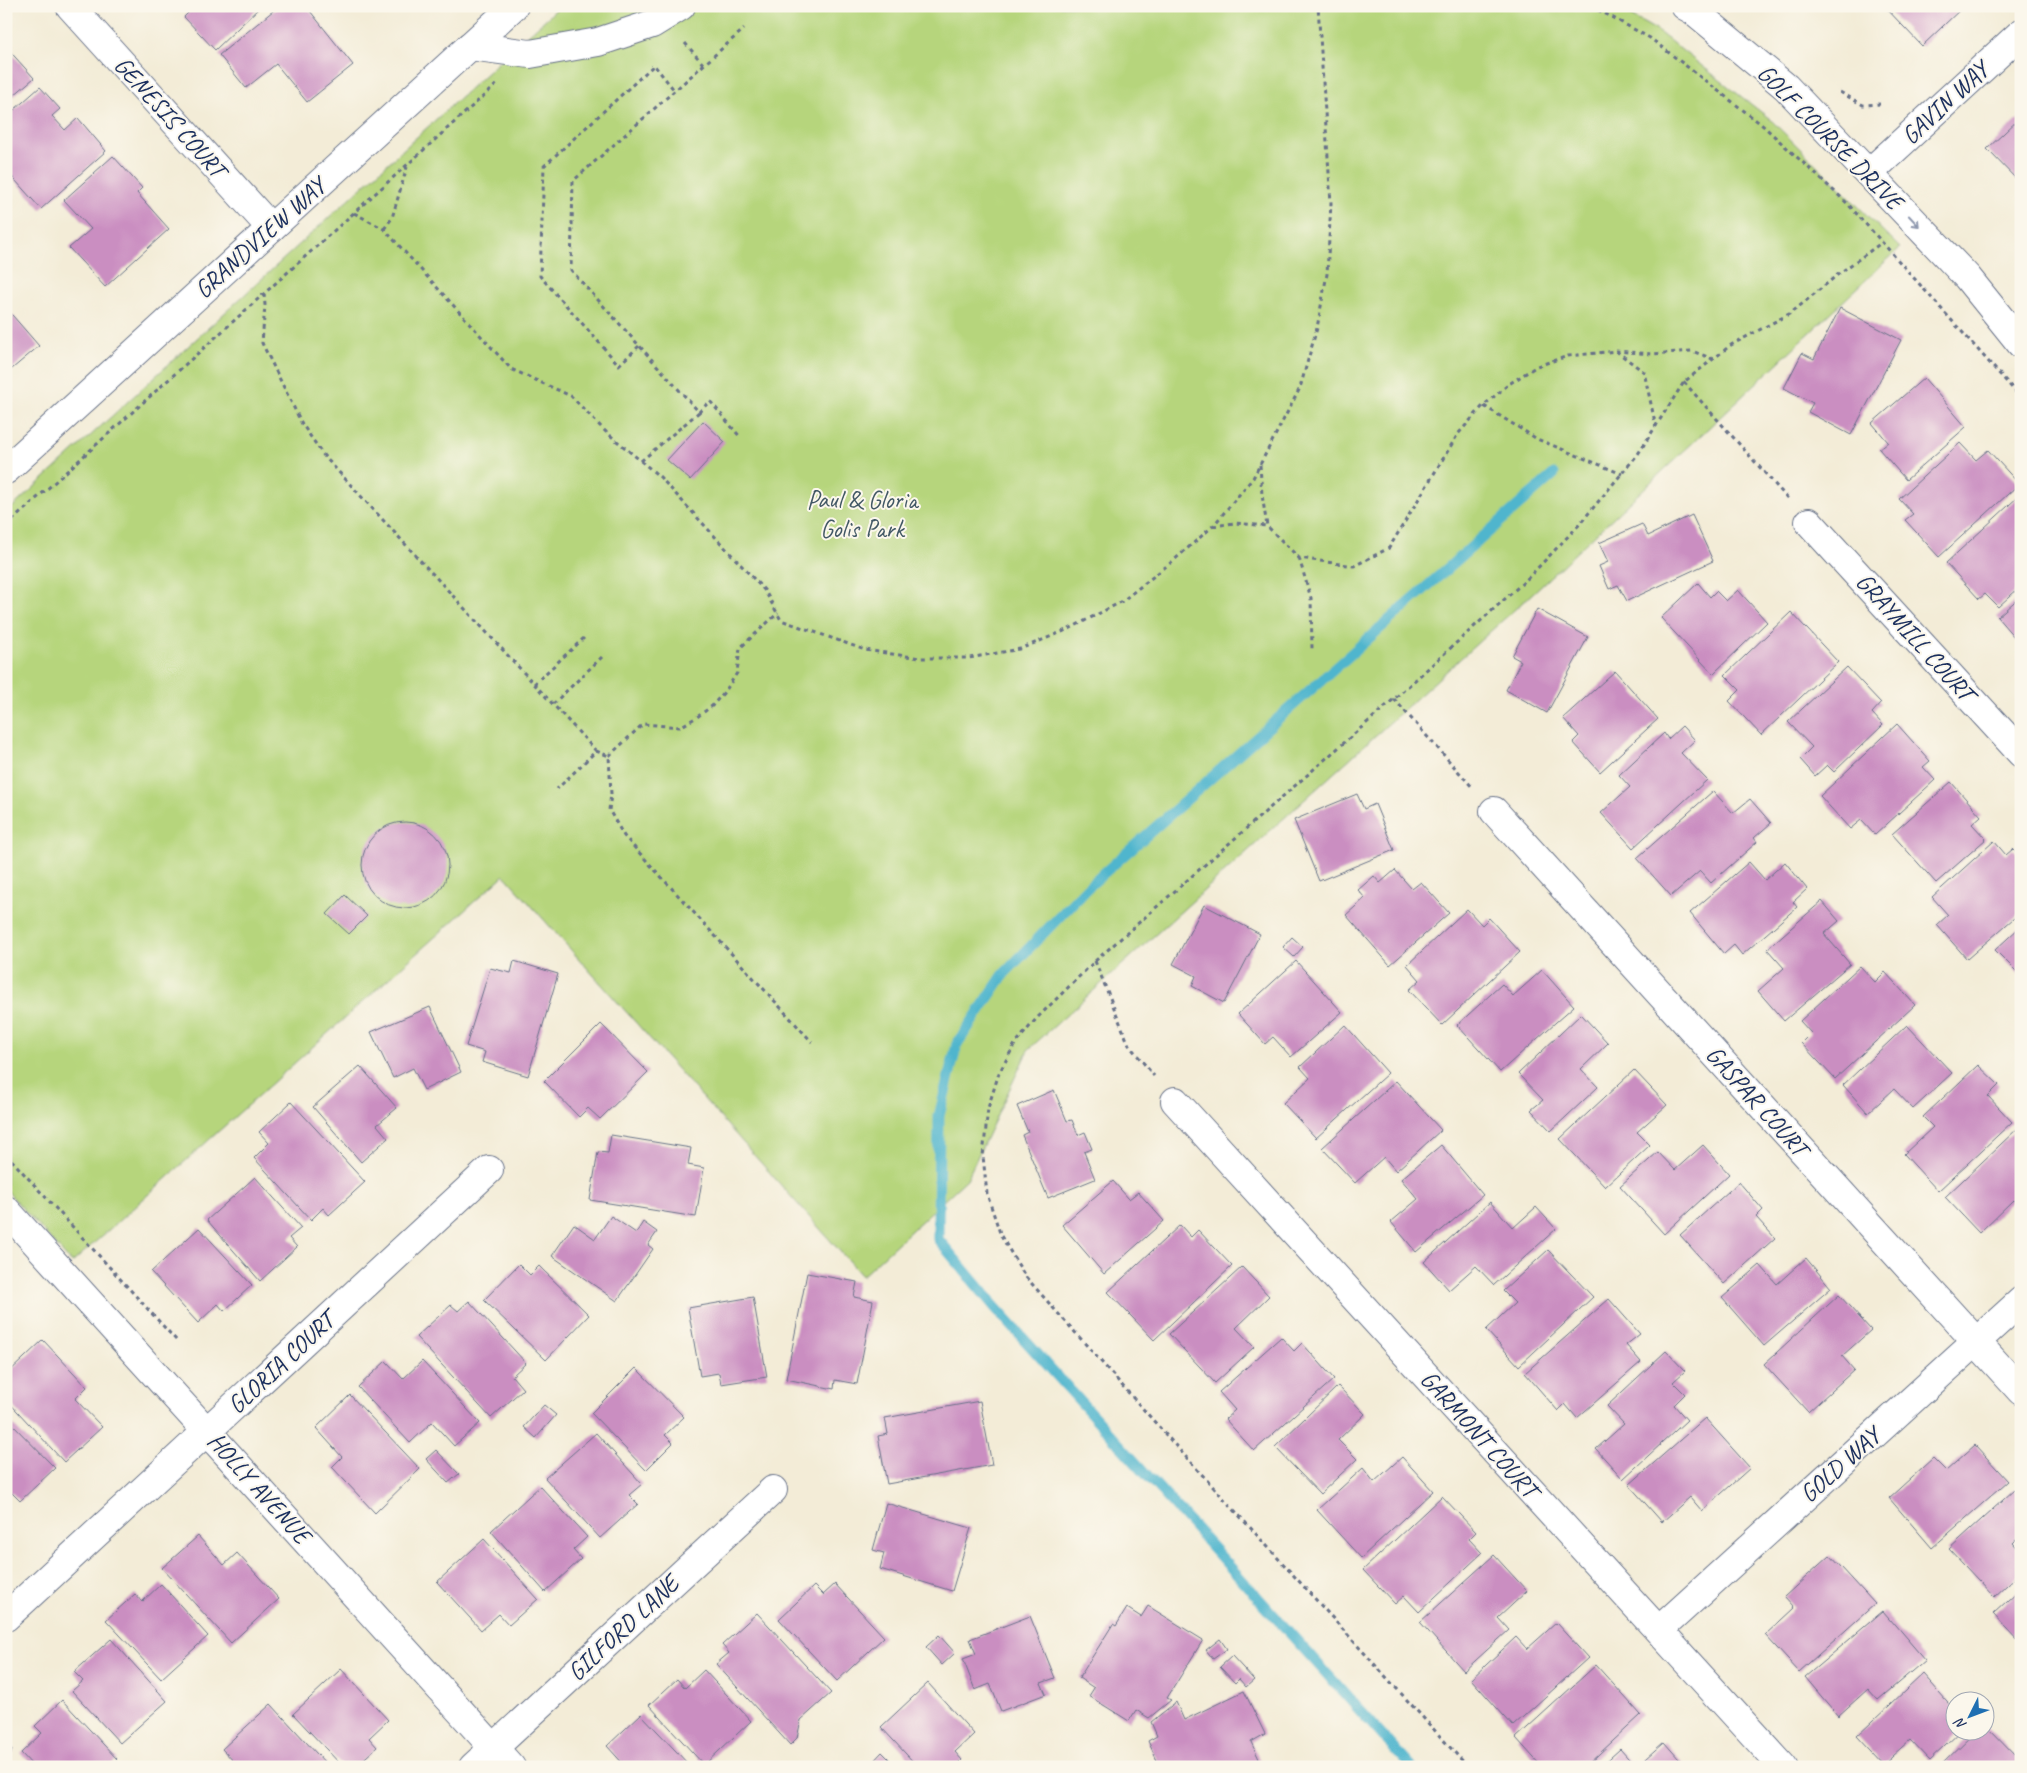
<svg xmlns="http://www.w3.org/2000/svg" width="2027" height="1773" font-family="Caveat,sans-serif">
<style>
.green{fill:#b6d57b;stroke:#68826c}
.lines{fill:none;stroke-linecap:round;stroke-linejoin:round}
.stream{stroke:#4fb5cd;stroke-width:11}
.building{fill:#ca8ec1}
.minor-casing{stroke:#677188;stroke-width:30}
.path{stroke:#677188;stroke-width:3;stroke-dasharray:4 4;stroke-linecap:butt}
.minor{stroke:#fff;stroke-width:28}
.oneway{stroke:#8d97ae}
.labels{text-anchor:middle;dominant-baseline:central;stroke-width:4;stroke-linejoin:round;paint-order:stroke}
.street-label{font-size:25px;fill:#1b2f5e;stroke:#fbf7ec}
.park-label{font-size:25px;fill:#425865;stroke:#fbf7ec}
</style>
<rect width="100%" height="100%" fill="#fbf7ec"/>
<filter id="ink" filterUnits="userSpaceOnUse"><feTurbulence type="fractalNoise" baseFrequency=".02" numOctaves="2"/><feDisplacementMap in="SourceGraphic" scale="10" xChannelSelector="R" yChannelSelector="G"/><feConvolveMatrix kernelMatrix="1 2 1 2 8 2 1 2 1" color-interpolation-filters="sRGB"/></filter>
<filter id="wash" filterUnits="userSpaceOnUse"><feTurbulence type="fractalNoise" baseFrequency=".0096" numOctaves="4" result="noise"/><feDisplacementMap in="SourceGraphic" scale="20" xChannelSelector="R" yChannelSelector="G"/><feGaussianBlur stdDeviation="1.12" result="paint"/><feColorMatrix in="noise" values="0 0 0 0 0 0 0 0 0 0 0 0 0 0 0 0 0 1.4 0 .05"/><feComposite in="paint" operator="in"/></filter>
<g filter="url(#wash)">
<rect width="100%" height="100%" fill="#f3ecd7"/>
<polygon class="green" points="560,6 1613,6 1656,30 1770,119 1900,248 1534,592 1028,1050 967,1179 862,1276 504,875 72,1263 6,1190 6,513"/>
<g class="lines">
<polyline class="stream" points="1411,1767 994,1306 938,1239 939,1116 957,1044 1004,974 1087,888 1554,474"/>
</g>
<g id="blocks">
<g class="building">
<polygon points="183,6 261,6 215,50 184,17 189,12"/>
<polygon points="279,6 306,6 353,65 307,102 276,64 246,88 219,55"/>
<polygon points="1884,6 1964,6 1922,46"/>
<polygon points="6,47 34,78 6,102"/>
<polygon points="40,87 60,109 52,116 65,130 78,118 106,151 41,209 6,170 6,117"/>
<polygon points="2021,117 2021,184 1987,149"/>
<polygon points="113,156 142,188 137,193 169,229 105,287 69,248 91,229 64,200"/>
<polygon points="6,308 39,346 6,374"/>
<polygon points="1840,308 1901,340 1851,435 1808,412 1813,403 1784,388 1802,353 1814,359"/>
<polygon points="1924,378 1966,427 1906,480 1879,449 1888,442 1872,423"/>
<polygon points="703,421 725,442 690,480 667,460"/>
<polygon points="1960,443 1976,460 1988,450 2019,484 1939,557 1905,520 1913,514 1899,499"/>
<polygon points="2021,494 2021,586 1998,607 1985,594 1979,599 1946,563"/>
<polygon points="1692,515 1713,561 1627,601 1618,585 1609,589 1599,566 1608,562 1599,543 1642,524 1648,536"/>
<polygon points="1698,583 1710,597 1716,591 1726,601 1738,590 1767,622 1713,674 1661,618"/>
<polygon points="2021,596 2021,645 1997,617"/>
<polygon points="1537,609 1588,637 1547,713 1506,690 1521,661 1512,656"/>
<polygon points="1791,612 1838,662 1761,735 1729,701 1740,690 1725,675"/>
<polygon points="1847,667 1881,703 1872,713 1883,725 1834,772 1827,765 1815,776 1800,759 1812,747 1788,722"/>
<polygon points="1615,671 1658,719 1600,772 1573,742 1579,736 1563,718"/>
<polygon points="1897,724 1930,761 1923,767 1935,780 1875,835 1861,820 1850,829 1820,796"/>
<polygon points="1682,726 1695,740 1681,753 1707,780 1633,848 1601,813 1630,787 1619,775 1664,733 1668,739"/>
<polygon points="1951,782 1981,816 1972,824 1986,839 1936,883 1892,834"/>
<polygon points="1713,791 1733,813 1750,799 1771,823 1754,838 1757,842 1711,883 1700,871 1671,896 1637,858"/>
<polygon points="1357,794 1364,809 1375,804 1394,850 1319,881 1294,820"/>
<circle cx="405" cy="865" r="43"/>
<polygon points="1994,841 2006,855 2013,849 2021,857 2021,912 1967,959 1937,925 1948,915 1932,897"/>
<polygon points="1749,862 1765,880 1785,862 1807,889 1793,902 1797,907 1742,955 1734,945 1724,954 1690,913"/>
<polygon points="1395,870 1412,889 1421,882 1449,913 1390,965 1346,915 1365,898 1358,890 1374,876 1380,883"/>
<polygon points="345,895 367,916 349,934 327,914"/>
<polygon points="1822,901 1839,921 1824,934 1850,964 1784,1021 1758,991 1784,968 1767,949"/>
<polygon points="1204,905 1260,934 1224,1003 1192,986 1196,976 1173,964"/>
<polygon points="1467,909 1482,925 1489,918 1520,952 1442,1025 1409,990 1420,980 1407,965"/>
<polygon points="2021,926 2021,976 1995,950"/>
<polygon points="1292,937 1303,947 1294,957 1283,947"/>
<polygon points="514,961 558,974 528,1076 482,1062 485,1052 466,1046 490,968 511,973"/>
<polygon points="1296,961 1342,1012 1291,1057 1273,1037 1265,1044 1238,1014"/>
<polygon points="1860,966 1875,982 1885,972 1915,1005 1835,1079 1801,1043 1811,1033 1800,1021"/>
<polygon points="1542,970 1574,1006 1500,1072 1457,1025 1502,984 1513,996"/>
<polygon points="430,1007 461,1072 424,1090 413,1068 393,1078 371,1032"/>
<polygon points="1581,1014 1608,1043 1581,1069 1598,1087 1551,1131 1531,1110 1543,1100 1518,1074"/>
<polygon points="601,1024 648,1072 600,1119 588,1108 579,1117 544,1081"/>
<polygon points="1345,1025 1388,1073 1316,1138 1283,1103 1310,1078 1300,1067"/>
<polygon points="1907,1025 1952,1073 1913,1109 1894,1089 1868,1113 1843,1085"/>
<polygon points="1978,1065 1999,1085 1988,1096 2012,1122 1938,1191 1904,1154 1933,1127 1923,1117"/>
<polygon points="360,1066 397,1108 377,1125 388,1138 361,1162 313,1107"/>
<polygon points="1634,1070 1667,1105 1637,1132 1650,1145 1605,1187 1560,1139"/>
<polygon points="1396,1081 1441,1130 1396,1171 1384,1157 1355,1183 1322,1148"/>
<polygon points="1054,1090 1067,1121 1072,1120 1078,1135 1085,1132 1092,1149 1084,1152 1095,1179 1048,1198 1022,1135 1028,1132 1017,1106"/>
<polygon points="291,1102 365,1182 329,1215 323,1208 311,1220 254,1158 269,1143 259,1132"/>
<polygon points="2018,1128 2021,1131 2021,1208 2013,1200 1979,1233 1945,1197"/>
<polygon points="611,1135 691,1148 688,1165 704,1168 696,1217 590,1200 598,1152 608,1153"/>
<polygon points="1441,1145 1483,1195 1416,1252 1391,1222 1418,1199 1401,1179"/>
<polygon points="1703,1145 1729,1174 1664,1234 1620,1186 1658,1152 1675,1170"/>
<polygon points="255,1177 301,1228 289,1238 297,1247 260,1281 207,1220"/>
<polygon points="1113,1181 1129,1199 1138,1192 1164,1221 1104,1274 1062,1225"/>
<polygon points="1739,1182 1763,1210 1756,1217 1775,1238 1724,1284 1680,1235"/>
<polygon points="1490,1202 1513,1228 1536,1207 1556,1229 1494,1285 1476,1266 1449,1290 1424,1262"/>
<polygon points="611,1216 636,1233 643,1222 657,1232 648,1245 653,1249 617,1301 552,1256 574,1224 595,1239"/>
<polygon points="1180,1225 1191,1237 1198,1230 1232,1266 1154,1340 1108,1292"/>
<polygon points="199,1228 252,1285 224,1311 218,1304 198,1323 151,1272"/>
<polygon points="1548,1250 1593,1297 1519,1366 1486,1330 1515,1303 1503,1291"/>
<polygon points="1806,1258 1831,1288 1764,1346 1722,1298 1760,1265 1777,1284"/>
<polygon points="519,1264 530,1275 539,1266 589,1315 546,1360 484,1300"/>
<polygon points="1242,1267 1269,1296 1236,1328 1254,1347 1215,1383 1169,1334"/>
<polygon points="807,1273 857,1282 854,1297 873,1301 857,1384 835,1380 834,1389 786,1379"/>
<polygon points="1839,1295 1871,1330 1842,1356 1854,1370 1808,1412 1764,1364"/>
<polygon points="753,1297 767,1377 721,1384 719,1373 700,1376 688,1308"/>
<polygon points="1609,1299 1640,1334 1626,1345 1641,1362 1577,1418 1565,1404 1558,1411 1525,1373"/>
<polygon points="469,1301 526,1363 512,1376 523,1389 491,1418 416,1337 451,1305 458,1311"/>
<polygon points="1281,1337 1294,1351 1302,1343 1334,1379 1254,1451 1225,1419 1235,1410 1219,1392"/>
<polygon points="43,1340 87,1387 75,1399 102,1427 64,1462 6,1399 6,1375"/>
<polygon points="1666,1351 1685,1371 1673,1382 1685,1394 1674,1405 1687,1420 1623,1479 1596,1449 1624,1424 1607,1406"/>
<polygon points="386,1361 403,1379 422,1361 480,1423 454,1446 432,1422 410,1443 358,1387"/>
<polygon points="636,1368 684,1417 665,1435 673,1443 646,1470 591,1413"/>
<polygon points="1338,1386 1365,1414 1338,1440 1357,1459 1320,1494 1275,1447"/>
<polygon points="350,1395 420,1469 375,1513 332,1467 342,1457 316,1428"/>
<polygon points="980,1401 992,1465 887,1484 878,1436 888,1434 885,1418"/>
<polygon points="544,1405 556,1415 536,1438 524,1427"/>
<polygon points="6,1418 55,1468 20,1501 11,1492 6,1496"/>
<polygon points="1705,1418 1750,1468 1702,1511 1690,1497 1662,1522 1629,1485"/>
<polygon points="596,1433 642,1484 629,1495 638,1504 600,1538 545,1478"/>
<polygon points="1975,1445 2008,1481 1932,1548 1889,1498 1933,1458 1946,1471"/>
<polygon points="436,1450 459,1474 448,1483 426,1459"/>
<polygon points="1402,1457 1433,1491 1361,1558 1317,1510 1363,1468 1374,1482"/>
<polygon points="540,1486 587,1537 573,1550 581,1559 545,1592 491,1531"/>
<polygon points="2014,1490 2021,1497 2021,1535 2013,1543 2021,1552 2021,1572 1994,1597 1949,1549"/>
<polygon points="1442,1496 1476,1532 1469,1539 1482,1553 1419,1612 1404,1596 1395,1604 1363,1570"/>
<polygon points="886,1503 971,1528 952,1591 880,1569 884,1553 873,1550"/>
<polygon points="198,1536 224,1565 237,1553 279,1599 231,1643 162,1568"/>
<polygon points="484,1539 538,1599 509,1625 499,1614 481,1630 437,1582"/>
<polygon points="1494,1555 1527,1591 1498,1618 1509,1630 1464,1671 1420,1622"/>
<polygon points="1830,1555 1875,1604 1799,1672 1765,1635 1794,1608 1784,1597"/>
<polygon points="161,1584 208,1636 161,1679 106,1620 135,1594 142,1602"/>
<polygon points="835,1584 884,1637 837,1681 779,1619 814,1586 823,1595"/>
<polygon points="2021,1588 2021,1644 1993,1614"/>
<polygon points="1148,1606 1203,1640 1167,1698 1171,1700 1149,1718 1136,1710 1129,1721 1089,1696 1094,1688 1079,1678 1113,1624 1116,1626 1127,1608 1141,1617"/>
<polygon points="1883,1611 1925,1660 1878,1700 1868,1689 1838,1716 1805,1677"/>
<polygon points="757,1613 831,1693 801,1720 797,1738 790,1745 716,1664 729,1653 722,1645"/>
<polygon points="1030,1616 1055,1678 1041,1683 1046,1694 1001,1711 990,1684 975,1690 963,1659 976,1654 970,1639"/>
<polygon points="1556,1623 1588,1658 1513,1726 1471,1679 1516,1637 1527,1649"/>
<polygon points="939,1635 955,1653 942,1665 926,1647"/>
<polygon points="111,1639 167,1701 120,1743 72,1691 83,1681 74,1672"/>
<polygon points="1220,1639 1227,1649 1213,1659 1206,1650"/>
<polygon points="1232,1656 1254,1680 1246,1687 1239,1679 1235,1683 1220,1667"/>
<polygon points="1596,1665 1641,1715 1585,1767 1563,1767 1560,1764 1557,1767 1542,1767 1516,1738"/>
<polygon points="341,1669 388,1720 369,1738 377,1747 355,1767 343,1767 293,1714"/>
<polygon points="704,1670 751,1721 704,1765 649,1705 677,1679 685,1688"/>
<polygon points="1923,1674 1954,1709 1954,1730 1961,1730 1929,1760 1910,1740 1883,1764 1857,1736"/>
<polygon points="928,1683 974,1734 955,1752 962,1760 955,1767 918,1767 881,1727"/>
<polygon points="1244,1691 1265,1734 1251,1742 1260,1761 1249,1767 1160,1767 1148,1741 1157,1736 1151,1722 1176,1702 1184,1720"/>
<polygon points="62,1700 117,1759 109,1767 34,1767 21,1753 42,1733 35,1726"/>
<polygon points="271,1704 329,1767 239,1767 222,1749"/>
<polygon points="641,1714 691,1767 626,1767 607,1746"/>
<polygon points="1984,1724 2021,1762 2021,1767 1939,1767 1977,1730 1984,1730"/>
<polygon points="1664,1742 1686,1767 1636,1767"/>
<polygon points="6,1748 12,1749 8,1767 6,1767"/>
<polygon points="1620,1749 1636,1767 1600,1767"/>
<polygon points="882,1752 897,1767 868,1767"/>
</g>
</g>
</g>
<g filter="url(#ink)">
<use href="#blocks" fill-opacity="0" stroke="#677188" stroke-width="1"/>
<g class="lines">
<defs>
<g id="minor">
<polyline points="70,6 271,228"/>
<polyline points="1685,6 1694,11 1786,87 1967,277 2021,344"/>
<polyline points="470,46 530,54 598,42 652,24 681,6"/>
<polyline points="1869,173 2021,33"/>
<polyline points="6,470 514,6"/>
<polyline points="1809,522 2021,753"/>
<polyline points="1494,811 2021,1391"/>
<polyline points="1175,1101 1783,1767"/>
<polyline points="6,1210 511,1767"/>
<polyline points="6,1617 489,1170"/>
<polyline points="1659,1630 2021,1301"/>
<polyline points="473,1767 773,1490"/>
</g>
</defs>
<use href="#minor" class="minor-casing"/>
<g class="path">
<polyline points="1591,6 1650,38 1761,124 1847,203 2021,398"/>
<polyline points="577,11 582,6"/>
<polyline points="685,43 704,65"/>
<polyline points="1840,92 1863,105 1880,104"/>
<polyline points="354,213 384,229 511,369 571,396 605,431 660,477 765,591 781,620 865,650 920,658 969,658 1020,649 1069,629 1121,602 1173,561 1213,526 1253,478 1300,388 1317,328 1327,274 1331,203 1318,6"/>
<polyline points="384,229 392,218 407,167"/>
<polyline points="264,294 265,305 262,343 302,424 324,456 596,751 557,789"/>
<polyline points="639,346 619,365 540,276 544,166 654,65 675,91"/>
<polyline points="1616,351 1644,372 1656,427"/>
<polyline points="1684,382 1788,499"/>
<polyline points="1484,406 1537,439 1622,474"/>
<polyline points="699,412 710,401 741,438"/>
<polyline points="641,461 699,412 571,270 573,181 744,29"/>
<polyline points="1260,465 1262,495 1267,526 1299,558 1354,566 1389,548 1458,434 1483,406 1509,384 1537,366 1568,356 1616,351 1652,354 1692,351 1713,359"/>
<polyline points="6,526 498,83"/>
<polyline points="1213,526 1235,523 1267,526"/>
<polyline points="1299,558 1311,598 1312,649"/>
<polyline points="534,684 584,638"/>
<polyline points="1394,699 1473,788"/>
<polyline points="553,704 602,657"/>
<polyline points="596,751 609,756 611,794 609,810 624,836 812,1042"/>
<polyline points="609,756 643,724 680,727 697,717 712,706 726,690 737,673 740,648 778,613"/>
<polyline points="1095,961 1129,1045 1154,1076"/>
<polyline points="6,1154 177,1341"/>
<polyline points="1468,1767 1175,1445 1025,1276 1001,1236 987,1194 983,1156 988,1108 999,1073 1015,1044 1037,1018 1095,961 1394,699 1526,580 1578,526 1638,454 1684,382 1731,345 1791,313 1841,272 1881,243"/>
</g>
<use href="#minor" class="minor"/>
</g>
<defs><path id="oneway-shaft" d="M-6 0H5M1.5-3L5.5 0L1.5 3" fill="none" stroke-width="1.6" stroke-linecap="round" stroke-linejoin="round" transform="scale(1.25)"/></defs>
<use class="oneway" href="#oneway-shaft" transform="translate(1914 221) rotate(47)"/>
</g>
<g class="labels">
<g class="street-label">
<text transform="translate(1945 103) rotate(-43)">GAVIN WAY</text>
<text transform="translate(170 117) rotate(48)">GENESIS COURT</text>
<text transform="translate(1830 137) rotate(45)">GOLF COURSE DRIVE</text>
<text transform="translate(260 238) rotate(-42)">GRANDVIEW WAY</text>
<text transform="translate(1915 637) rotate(48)">GRAYMILL COURT</text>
<text transform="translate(1757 1101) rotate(48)">GASPAR COURT</text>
<text transform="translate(281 1363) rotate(-43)">GLORIA COURT</text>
<text transform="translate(1479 1434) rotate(48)">GARMONT COURT</text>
<text transform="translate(1840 1465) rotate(-42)">GOLD WAY</text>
<text transform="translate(259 1488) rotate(48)">HOLLY AVENUE</text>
<text transform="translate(623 1628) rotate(-43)">GILFORD LANE</text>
</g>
<g class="park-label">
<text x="862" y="500">Paul &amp; Gloria<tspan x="862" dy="29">Golis Park</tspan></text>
</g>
</g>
<rect width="2027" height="1773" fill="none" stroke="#fbf7ec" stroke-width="25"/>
<g transform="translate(1970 1716) rotate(228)"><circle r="24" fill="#fbf7ec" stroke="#a1a7b3"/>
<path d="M0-4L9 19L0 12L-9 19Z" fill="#1f6fb2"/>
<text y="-8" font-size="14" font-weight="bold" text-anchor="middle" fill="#1b2f5e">N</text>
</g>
</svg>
